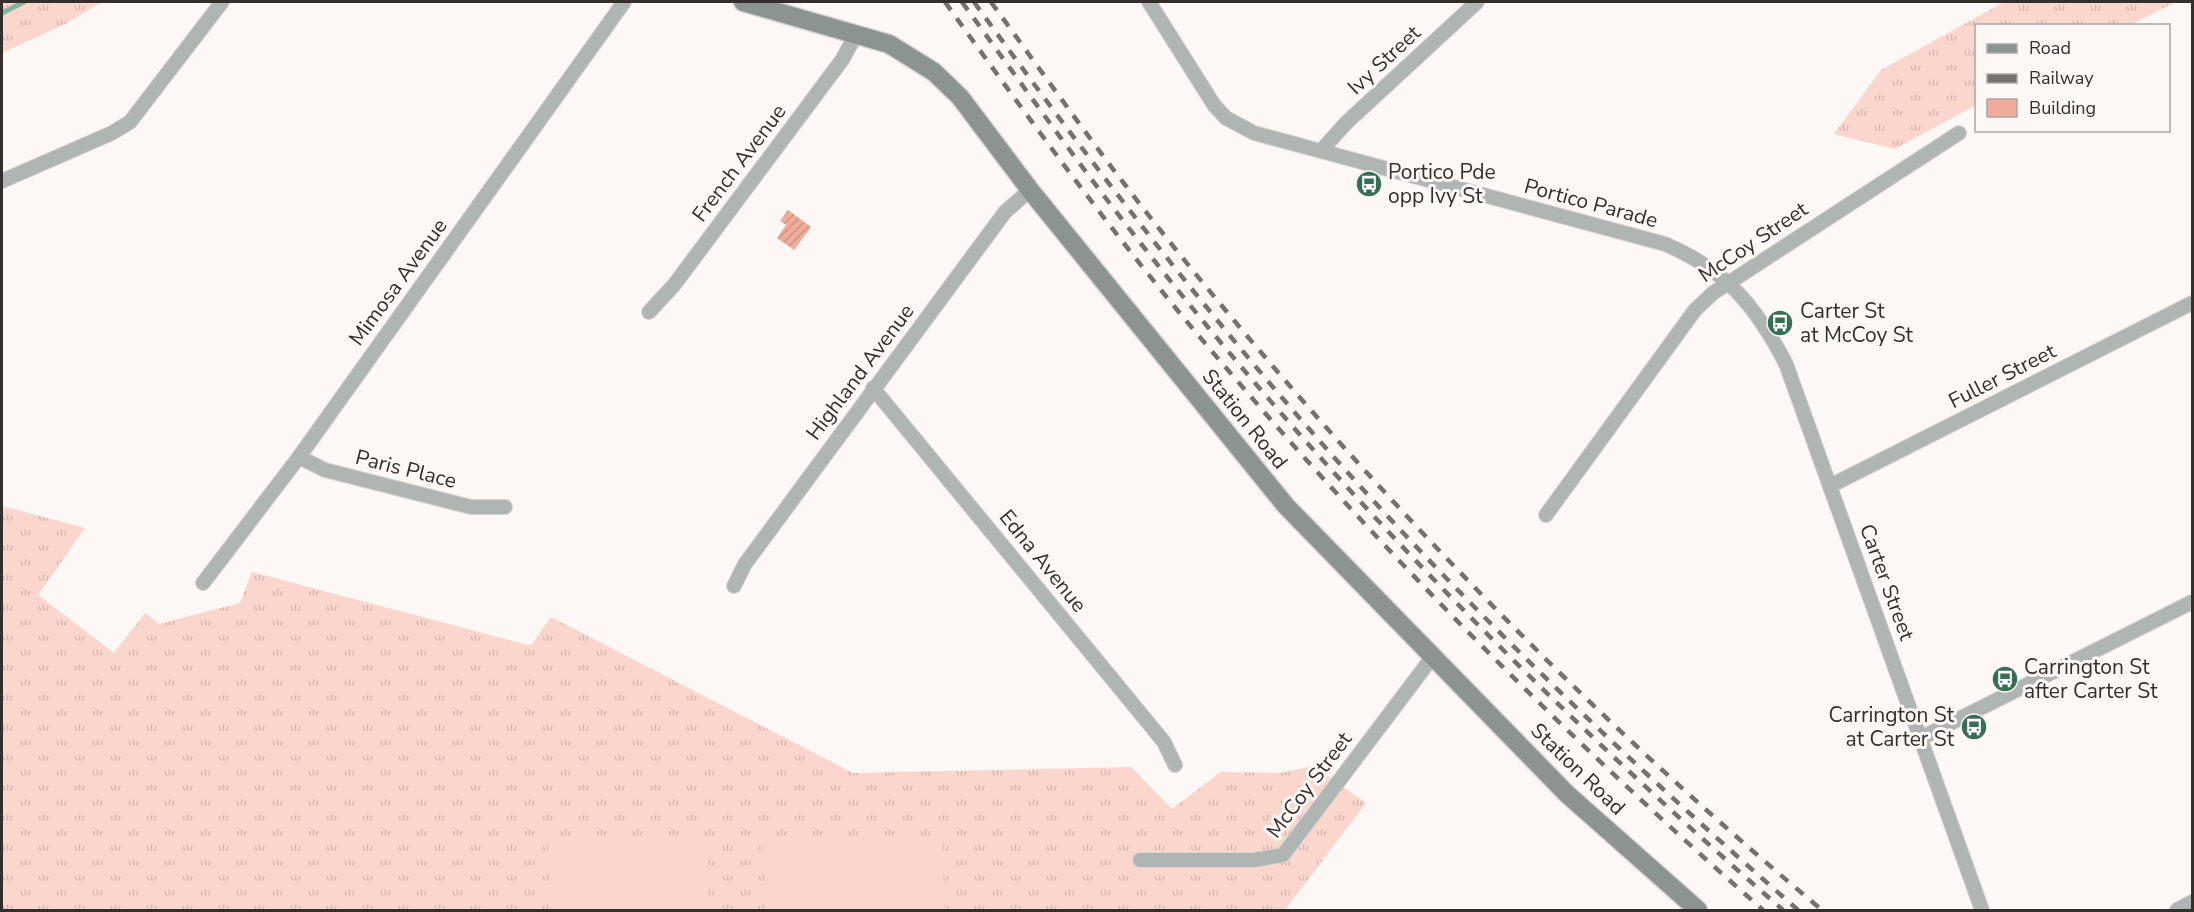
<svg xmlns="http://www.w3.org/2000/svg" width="2194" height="912" font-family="'Nunito Sans',sans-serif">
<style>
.grass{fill:url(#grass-tufts)}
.pitch{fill:#fad6cc}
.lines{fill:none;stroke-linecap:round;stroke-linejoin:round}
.stream{stroke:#84b59c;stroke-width:5}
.building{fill:url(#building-hatch)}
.minor-casing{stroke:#d9d3d1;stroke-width:16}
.secondary-casing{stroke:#d9d3d1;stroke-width:21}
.minor{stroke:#afb5b2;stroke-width:14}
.secondary{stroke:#8b948f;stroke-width:18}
.rail{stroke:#76706f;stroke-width:4.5;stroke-dasharray:10 10;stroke-linecap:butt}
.labels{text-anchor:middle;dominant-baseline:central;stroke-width:6;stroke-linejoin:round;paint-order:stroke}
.street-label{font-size:21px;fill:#342e2d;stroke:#fdf7f5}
.poi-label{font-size:21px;fill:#342e2d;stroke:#fdf7f5;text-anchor:start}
</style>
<defs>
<pattern id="grass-tufts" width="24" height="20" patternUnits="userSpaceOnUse" patternTransform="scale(1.5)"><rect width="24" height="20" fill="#fad6cc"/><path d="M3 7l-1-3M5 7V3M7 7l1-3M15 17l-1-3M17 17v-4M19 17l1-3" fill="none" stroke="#d7b8b0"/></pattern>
<pattern id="building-hatch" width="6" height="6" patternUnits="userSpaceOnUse" patternTransform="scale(1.5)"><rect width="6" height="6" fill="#f1ab9a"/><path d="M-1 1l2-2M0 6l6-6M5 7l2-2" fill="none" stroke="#cf9385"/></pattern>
</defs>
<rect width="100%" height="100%" fill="#fdf7f5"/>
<g class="grass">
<polygon points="2,2 102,2 65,24 2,53"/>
<polygon points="2004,2 2176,2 2130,25 1976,26 1976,105 1895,149 1834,134 1881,70"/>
<polygon points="2,506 85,528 38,595 114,653 145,613 159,624 240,603 252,572 528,645 532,644 551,617 853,773 1131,767 1172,809 1221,772 1280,773 1313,766 1366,803 1285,910 2,910"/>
</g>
<g class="pitch">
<polygon points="943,835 944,910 765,910 763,840"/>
<polygon points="706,837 709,910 551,910 548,842"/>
</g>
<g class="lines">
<polyline class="stream" points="2,13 24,2"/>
</g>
<polygon class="building" points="788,210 811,227 794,250 777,238 786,225 780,221"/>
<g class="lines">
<defs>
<g id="minor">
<path d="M1149 2 1214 105 1226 118 1254 133 1665 244C1726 270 1756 306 1786 364L1982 910"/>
<polyline points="1321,151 1346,123 1477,2"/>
<polyline points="2,181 112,133 130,122 222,2"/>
<polyline points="649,312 674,285 842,60 857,33"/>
<polyline points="873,388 1164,742 1175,765"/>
<polyline points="299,457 325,470 471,507 505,507"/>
<polyline points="1830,486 2192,303"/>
<polyline points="1546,515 1695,310 1713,293 1959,133"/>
<polyline points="203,583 299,457 624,2"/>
<polyline points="734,586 745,564 1005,212 1030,190"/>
<polyline points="1921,738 2192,602"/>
<polyline points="1140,860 1254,860 1283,855 1434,655"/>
<polyline points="2177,910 2192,902"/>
</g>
<polyline id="secondary" points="743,2 889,44 934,72 960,97 1030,190 1286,506 1567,794 1698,910"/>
</defs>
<use href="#minor" class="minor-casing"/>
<use href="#secondary" class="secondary-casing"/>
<use href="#minor" class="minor"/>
<use href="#secondary" class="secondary"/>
<g class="rail">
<path d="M945 2C1037 130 1130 258 1234 377 1397 568 1574 744 1763 910"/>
<path d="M962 2C1021 83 1079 165 1142 245 1332 488 1551 708 1783 910"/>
<path d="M974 2C1095 169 1220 332 1359 485 1496 636 1645 776 1798 910"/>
<path d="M991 2C1047 79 1102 157 1161 231 1358 478 1580 708 1822 910"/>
</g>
</g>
<defs>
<symbol id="bus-disc" viewBox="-11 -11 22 22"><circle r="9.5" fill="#376f56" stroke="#fdf7f5"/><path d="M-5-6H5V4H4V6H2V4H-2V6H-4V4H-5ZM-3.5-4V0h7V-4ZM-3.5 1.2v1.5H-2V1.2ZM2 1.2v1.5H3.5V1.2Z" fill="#fff"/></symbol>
</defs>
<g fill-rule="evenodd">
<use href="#bus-disc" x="1354" y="169" width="30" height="30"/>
<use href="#bus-disc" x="1765" y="308" width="30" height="30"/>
<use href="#bus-disc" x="1990" y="664" width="30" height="30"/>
<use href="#bus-disc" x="1959" y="712" width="30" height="30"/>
</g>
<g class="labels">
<g class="street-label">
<text transform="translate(1384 60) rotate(-43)">Ivy Street</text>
<text transform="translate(739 163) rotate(-53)">French Avenue</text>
<text transform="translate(1591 203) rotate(15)">Portico Parade</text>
<text transform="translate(1753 242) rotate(-34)">McCoy Street</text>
<text transform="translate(398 282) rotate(-54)">Mimosa Avenue</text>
<text transform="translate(860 372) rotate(-53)">Highland Avenue</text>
<text transform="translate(2002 376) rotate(-27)">Fuller Street</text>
<text transform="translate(1245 419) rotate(51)">Station Road</text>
<text transform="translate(406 469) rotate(14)">Paris Place</text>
<text transform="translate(1043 561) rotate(51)">Edna Avenue</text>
<text transform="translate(1887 582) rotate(70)">Carter Street</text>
<text transform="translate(1578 769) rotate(44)">Station Road</text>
<text transform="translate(1309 785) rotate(-53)">McCoy Street</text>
</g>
<g class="poi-label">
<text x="1388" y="172">Portico Pde<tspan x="1388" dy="24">opp Ivy St</tspan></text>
<text x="1800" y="311">Carter St<tspan x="1800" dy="24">at McCoy St</tspan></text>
<text x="2024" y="667">Carrington St<tspan x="2024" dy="24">after Carter St</tspan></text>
<text x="1954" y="715" text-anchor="end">Carrington St<tspan x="1954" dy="24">at Carter St</tspan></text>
</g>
</g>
<rect width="2194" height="912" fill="none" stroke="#342e2d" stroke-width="6"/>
<rect x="1975" y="24" width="195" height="108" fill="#fdf7f5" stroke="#ada7a5" stroke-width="1.5"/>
<rect x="1987" y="44" width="30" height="9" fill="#8b948f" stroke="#ada7a5" stroke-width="1.5"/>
<text x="2029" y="54" font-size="18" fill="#342e2d">Road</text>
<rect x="1987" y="74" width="30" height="9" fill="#76706f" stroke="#ada7a5" stroke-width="1.5"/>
<text x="2029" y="84" font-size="18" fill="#342e2d">Railway</text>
<rect x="1987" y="99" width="30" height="18" fill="#f1ab9a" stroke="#ada7a5" stroke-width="1.5"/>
<text x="2029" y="114" font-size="18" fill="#342e2d">Building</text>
</svg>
